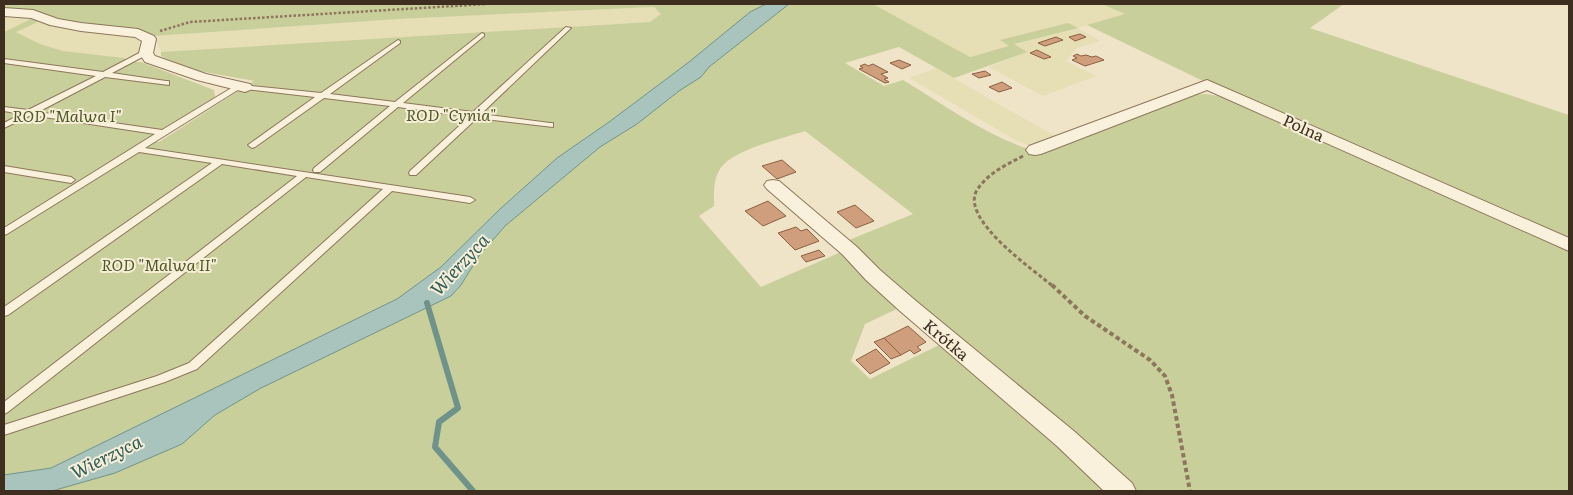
<svg xmlns="http://www.w3.org/2000/svg" width="1573" height="495" font-family="Literata,serif">
<style>
.farmland{fill:#e6deb5}
.green{fill:#c9cf9b}
.water{fill:#a9c4bc;stroke:#6f938a}
.lines{fill:none;stroke-linecap:round;stroke-linejoin:round}
.stream{stroke:#6f938a;stroke-width:6}
.building{fill:#cf9f7d;stroke:#8d5f41}
.service-casing{stroke:#8d765c;stroke-width:2}
.minor-casing{stroke:#8d765c;stroke-width:2}
.path-far2{stroke:#8d765c;stroke-width:2.5;stroke-dasharray:2.5 2;stroke-linecap:butt}
.path-far1{stroke:#8d765c;stroke-width:3;stroke-dasharray:4 2.5;stroke-linecap:butt}
.path{stroke:#8d765c;stroke-width:4;stroke-dasharray:4.5 3;stroke-linecap:butt}
.service{fill:#faf1dc;fill-rule:evenodd}
.minor{fill:#faf1dc;fill-rule:evenodd}
.labels{text-anchor:middle;dominant-baseline:central;stroke-width:4;stroke-linejoin:round;paint-order:stroke}
.park-label{font-size:16px;font-style:italic;fill:#4d5a26;stroke:#f7eed8}
.street-label{font-size:16px;fill:#3d2e20;stroke:#f7eed8}
.water-label{font-size:18px;font-style:italic;fill:#2f5d5a;stroke:#f7eed8}
</style>
<rect width="100%" height="100%" fill="#f0e4c8"/>
<g class="farmland">
<polygon points="873,4 1102,4 1126,14 1078,28 1100,41 1077,48 1066,61 1096,76 1043,96 989,67 1026,52 1013,44 1077,28 1001,41 1009,46 970,57"/>
<polygon points="654,7 662,14 650,22 343,42 161,52 154,36 398,19"/>
<polygon points="4,14 29,16 33,18 4,32"/>
<polygon points="40,21 123,33 142,39 143,45 137,54 125,58 63,51 40,44 15,31"/>
<polygon points="936,68 1007,109 1057,137 1032,146 1019,142 909,78"/>
</g>
<g class="green">
<polygon points="4,4 766,4 750,12 689,62 609,122 557,158 500,209 441,267 397,299 51,468 4,475 4,32 33,18 40,21 16,32 40,44 63,51 125,58 125,62 141,62 214,90 215,97 146,140 159,142 254,81 188,69 161,56 161,52 650,22 661,14 654,7 398,19 154,36 137,29 75,24 37,12 4,9"/>
<path d="M789 4H873L970 57 1009 46 1000 40 1068 23 1078 28 1014 44 1027 52 954 78 899 47 845 63 884 86 903 80C946 106 990 139 1039 152L1187 95 1206 94 1229 98 1569 249V491H1133L1093 454 902 294 849 240 913 214 805 131C782 139 729 150 719 171 713 181 714 195 714 206L699 216 761 287 841 252 901 307 865 324 851 361 870 379 943 343 1066 446 1114 491H52L115 473 181 444 215 415 261 388 451 296 461 285 479 256 505 226 600 147 637 124 679 91 701 77 709 67Z"/>
<polygon points="1102,4 1344,4 1310,28 1569,115 1569,242 1203,81 1087,25 1125,14"/>
</g>
<polygon class="water" points="766,4 789,4 709,67 701,77 679,91 637,124 600,147 505,226 479,256 461,285 451,296 261,388 215,415 182,444 115,473 52,491 4,491 4,475 51,468 397,299 441,267 500,209 557,158 609,122 689,62 750,12"/>
<g class="lines">
<polyline class="stream" points="427,303 458,408 439,422 435,447 473,491"/>
</g>
<g class="building">
<polygon points="1080,34 1086,37 1075,41 1069,37"/>
<polygon points="1056,37 1063,40 1045,46 1038,43"/>
<polygon points="1037,50 1051,57 1044,59 1030,53"/>
<polygon points="1077,54 1081,56 1086,55 1092,57 1096,56 1104,60 1085,66 1072,60 1077,58 1073,56"/>
<polygon points="899,60 911,65 902,69 890,63"/>
<polygon points="865,64 868,66 873,64 888,72 881,74 888,78 884,79 889,82 885,83 859,69 863,68 860,66"/>
<polygon points="985,71 991,75 979,78 972,74"/>
<polygon points="1002,82 1012,88 999,92 989,87"/>
<polygon points="782,160 796,172 777,179 762,166"/>
<polygon points="768,201 786,216 763,226 745,211"/>
<polygon points="855,205 874,221 856,228 837,212"/>
<polygon points="796,227 801,231 807,229 819,241 795,250 778,233"/>
<polygon points="819,250 825,256 806,262 801,256"/>
<polygon points="908,326 926,342 917,347 921,350 914,354 910,350 901,355 884,338"/>
<polygon points="884,338 901,355 891,359 874,342"/>
<polygon points="876,349 890,363 870,374 856,360"/>
</g>
<g class="lines">
<defs>
<g id="service">
<polygon points="566,27 571,28 481,114 550,123 553,123 553,127 477,118 416,175 410,175 409,173 410,171 469,117 398,107 320,172 314,172 313,170 314,168 390,106 324,98 255,147 252,148 248,145 315,97 245,89 242,89 242,85 321,93 398,40 400,41 400,43 330,94 395,102 482,33 484,34 484,36 403,103 473,112"/>
<polygon points="143,51 150,53 112,73 166,81 169,81 169,85 105,77 38,112 162,130 238,84 241,84 241,88 145,148 470,197 475,200 470,203 392,191 197,369 165,382 4,435 4,425 157,376 189,363 383,189 306,177 8,412 4,414 4,402 297,176 222,164 8,315 4,316 4,307 212,163 139,152 7,234 4,235 4,228 155,134 31,115 4,128 4,123 21,114 4,111 4,107 28,110 96,76 4,63 4,59 103,72"/>
<polygon points="4,166 71,177 75,180 71,183 4,172"/>
</g>
<g id="minor">
<polygon points="4,8 33,10 58,19 81,23 138,29 154,36 156,39 153,53 155,56 206,74 250,84 253,87 250,90 245,92 197,80 145,62 139,53 142,41 135,37 81,31 50,25 31,18 4,16"/>
<polygon points="1207,80 1569,238 1569,251 1207,90 1041,154 1035,155 1029,154 1026,150 1029,146"/>
<polygon points="773,180 779,181 857,247 880,270 916,301 1075,432 1132,483 1136,491 1104,491 1057,446 900,311 866,280 843,255 767,189 764,185 767,181"/>
</g>
</defs>
<use href="#service" class="service-casing"/>
<use href="#minor" class="minor-casing"/>
<polyline class="path-far2" points="160,31 190,22 487,4"/>
<path class="path-far1" d="M1023 156C1006 165 988 173 977 190 959 219 1035 271 1054 287"/>
<polyline class="path" points="1052,285 1085,316 1150,360 1165,376 1172,395 1190,491"/>
<use href="#service" class="service"/>
<use href="#minor" class="minor"/>
</g>
<g class="labels">
<g class="park-label">
<text x="451" y="114">ROD "Cynia"</text>
<text x="67" y="115">ROD "Malwa I"</text>
<text x="159" y="264">ROD "Malwa II"</text>
</g>
<g class="street-label">
<text transform="translate(1304 127) rotate(24)">Polna</text>
<text transform="translate(947 339) rotate(40)">Krótka</text>
</g>
<g class="water-label">
<text transform="translate(459 264) rotate(-47)">Wierzyca</text>
<text transform="translate(106 456) rotate(-26)">Wierzyca</text>
</g>
</g>
<rect width="1573" height="495" fill="none" stroke="#3d2e20" stroke-width="10"/>
</svg>
